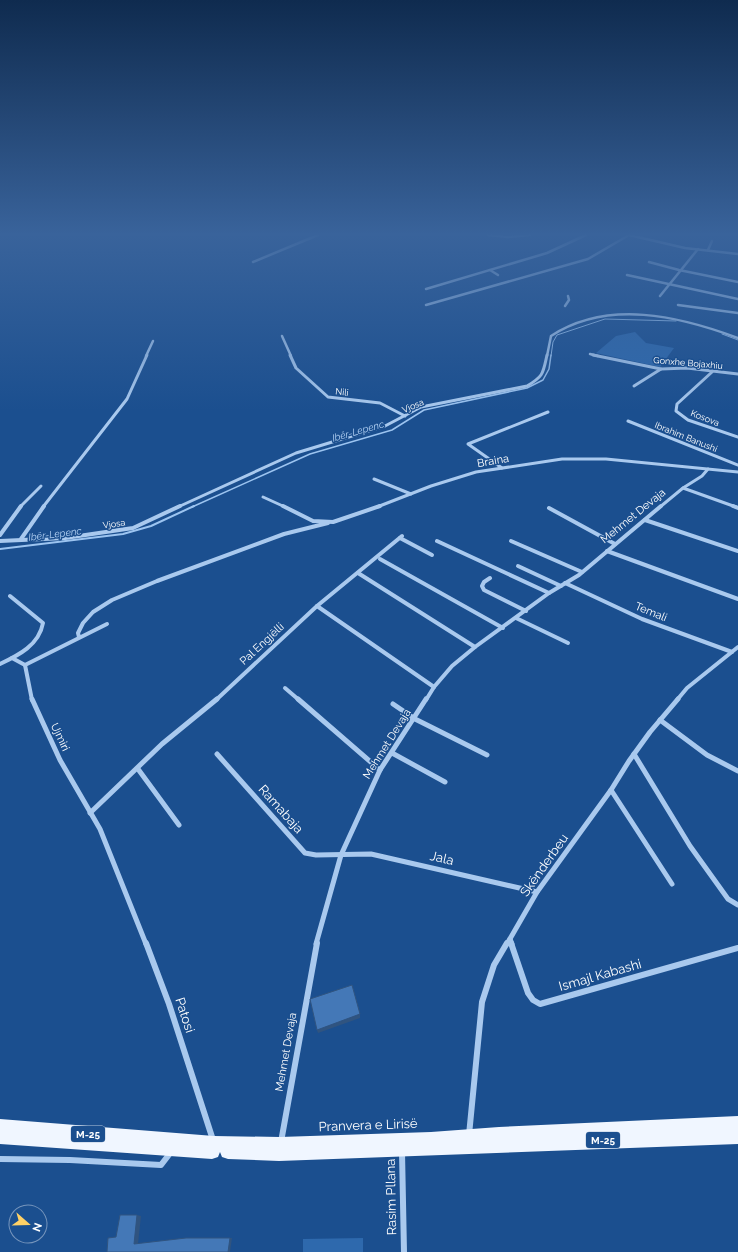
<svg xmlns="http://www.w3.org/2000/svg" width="738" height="1252" font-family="Raleway,sans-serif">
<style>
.green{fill:#2e69ad}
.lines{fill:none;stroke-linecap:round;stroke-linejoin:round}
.stream-far2{stroke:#9cc4f0;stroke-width:1}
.stream-far1{stroke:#9cc4f0;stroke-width:1.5}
.stream{stroke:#9cc4f0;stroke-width:2}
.minor-far4{stroke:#a9c9ee;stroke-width:2.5}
.minor-far3{stroke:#a9c9ee;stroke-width:3}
.minor-far2{stroke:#a9c9ee;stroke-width:4}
.minor-far1{stroke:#a9c9ee;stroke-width:5}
.minor{stroke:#a9c9ee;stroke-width:6}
.primary{fill:#f0f6ff;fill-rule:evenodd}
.shaded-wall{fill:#305480}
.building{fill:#4478b7;stroke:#305480}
.labels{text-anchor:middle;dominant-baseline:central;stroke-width:3;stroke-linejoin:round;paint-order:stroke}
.far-street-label{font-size:9px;fill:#fff;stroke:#1b4f8f}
.far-water-label{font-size:10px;font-style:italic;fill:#b5d3f5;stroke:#1b4f8f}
.shield{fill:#1b4f8f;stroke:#bbcadd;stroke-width:1}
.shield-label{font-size:10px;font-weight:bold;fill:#fff}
.street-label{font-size:11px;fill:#fff;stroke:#1b4f8f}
.near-street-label{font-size:13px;fill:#fff;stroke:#1b4f8f}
</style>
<rect width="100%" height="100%" fill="#1b4f8f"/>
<g class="green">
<polygon points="635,332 646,343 674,348 660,367 596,353 616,336"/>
<polygon points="363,1238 363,1252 303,1252 303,1239"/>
</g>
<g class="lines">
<g class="stream-far2">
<polyline points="722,334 738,340"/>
<polyline points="551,356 553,342 557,335 605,319 676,321"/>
</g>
<polyline class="stream-far1" points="192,507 310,454 392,430 424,410 527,388 543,380 549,369 551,355"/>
<polyline class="stream" points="0,549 123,534 151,526 194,506"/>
<g class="minor-far4">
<polyline points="488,235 508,237 530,235"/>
<polyline points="629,235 685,248 738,254"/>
<polyline points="708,250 712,241"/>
<polyline points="253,262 318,235"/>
<polyline points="649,262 679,270 738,282"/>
<polyline points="490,270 498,275"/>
<polyline points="627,275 738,299"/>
<polyline points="426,289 547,253 586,235"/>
<polyline points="660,296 698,249"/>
<polyline points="426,305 588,259 629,235"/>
<polyline points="678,305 738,313"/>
<polyline points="565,306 569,300 568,296"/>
<polyline points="282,336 291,356"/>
<polyline points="590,354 598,356"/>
<polyline points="146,356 153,341"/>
<path d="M547 356 551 336C608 299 679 316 738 338"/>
</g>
<g class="minor-far3">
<polyline points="290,355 296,368 328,397 380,403 405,416"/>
<polyline points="593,355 661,369 687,368 738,374"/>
<polyline points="712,372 677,404 676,411 688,420 738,437"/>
<polyline points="634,386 661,369"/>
<polyline points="628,421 738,465"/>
<polyline points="502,468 468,444 548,412"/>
<polyline points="374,479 411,494"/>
<polyline points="683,488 736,507"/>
<polyline points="263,497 285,507"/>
<polyline points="20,507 41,486"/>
<polyline points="43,507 127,399 147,355"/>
<path d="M178 507 296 453 385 426 421 407 527 386C544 376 543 373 547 355"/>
<polyline points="377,507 431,486 476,472 562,459 606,459 738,472"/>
<polyline points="660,507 683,488 702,476 708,469"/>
</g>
<g class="minor-far2">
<polyline points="283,506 313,521 333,522 380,506"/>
<polyline points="733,506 738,508"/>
<polyline points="549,508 615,544"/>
<polyline points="645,520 738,551"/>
<polyline points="0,535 21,506"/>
<polyline points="400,538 432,555"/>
<polyline points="21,539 44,506"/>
<polyline points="0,541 65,538 133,528 180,506"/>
<polyline points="437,541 549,593"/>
<polyline points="511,541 582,572"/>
<polyline points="607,551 738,599"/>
<polyline points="380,559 503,628"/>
<polyline points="518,566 561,586"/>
<polyline points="358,573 475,647"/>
<polyline points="490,578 484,582 482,586 484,590 526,611"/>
<polyline points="565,583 642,619 732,652"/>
<polyline points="317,606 434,687"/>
<polyline points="516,618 568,643"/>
<polyline points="79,637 78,633 83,623 93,612 112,600 157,581 284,534 328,523"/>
<polyline points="12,658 25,665 32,700"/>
<path d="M0 664C19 655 39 645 43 623L10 596"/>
<polyline points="25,665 107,624"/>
<polyline points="285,688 299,700"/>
<polyline points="216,700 317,606 402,536"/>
<polyline points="426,700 434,687 452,666 475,647 549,593 579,575 661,506"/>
<polyline points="677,700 687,688 738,647"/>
</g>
<g class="minor-far1">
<polyline points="32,699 60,760 100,829 146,944"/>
<polyline points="298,699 380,770"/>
<polyline points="393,704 415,719 487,755"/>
<polyline points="660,720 707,755 738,771"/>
<polyline points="392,753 445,782"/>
<polyline points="217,754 305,853 316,855 371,854 537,892"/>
<polyline points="634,754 690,846 728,899 738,905"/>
<polyline points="138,769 179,825"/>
<polyline points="611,790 672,884"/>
<polyline points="90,813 162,744 217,699"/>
<polyline points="510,939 512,944"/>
<polyline points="316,944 341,855 380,770 426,699"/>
<polyline points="507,944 537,892 611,790 629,761 650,732 678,699"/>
</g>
<g class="minor">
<polyline points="146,943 169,1004 213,1140"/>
<polyline points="511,943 528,993 533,1000 540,1004 738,948"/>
<polyline points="469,1135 482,1002 494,965 507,943"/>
<polyline points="281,1142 317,943"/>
<polyline points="402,1152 404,1252"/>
<polyline points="0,1159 70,1160 161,1165 171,1152"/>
</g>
<polygon class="primary" points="738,1116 738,1144 279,1161 228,1159 222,1157 220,1152 218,1157 212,1159 0,1144 0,1119 214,1136 280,1137 431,1132 499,1127"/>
</g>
<g class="shaded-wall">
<polygon points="360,1014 360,1018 318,1033 317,1030"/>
<polygon points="137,1215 141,1216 138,1244 134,1244"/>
<polygon points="230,1238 232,1238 230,1252 228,1252"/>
</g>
<g class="building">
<polygon points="352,985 360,1014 317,1030 310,999"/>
<polygon points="120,1215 137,1215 134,1244 186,1238 230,1238 228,1252 107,1252 108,1238 116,1237"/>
</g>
<linearGradient id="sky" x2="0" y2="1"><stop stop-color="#0f2b4f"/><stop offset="0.57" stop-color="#39639b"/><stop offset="1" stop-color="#39639b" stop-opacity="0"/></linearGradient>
<rect width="738" height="411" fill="url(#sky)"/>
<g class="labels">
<g class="far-street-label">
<text transform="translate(688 363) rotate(5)">Gonxhe Bojaxhiu</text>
<text transform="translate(342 392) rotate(6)">Nili</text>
<text transform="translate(413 406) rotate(-23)">Vjosa</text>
<text transform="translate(705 418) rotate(21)">Kosova</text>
<text transform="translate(686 437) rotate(22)">Ibrahim Banushi</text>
<text transform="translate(114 524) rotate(-8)">Vjosa</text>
</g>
<g class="far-water-label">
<text transform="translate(358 431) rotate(-16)">Ibër-Lepenc</text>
<text transform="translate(55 534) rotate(-7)">Ibër-Lepenc</text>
</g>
<g class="shield">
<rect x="71" y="1126" width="34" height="16" rx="3"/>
<rect x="586" y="1132" width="34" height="16" rx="3"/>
</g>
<g class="shield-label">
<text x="88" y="1134">M-25</text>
<text x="603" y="1140">M-25</text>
</g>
<g class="street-label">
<text transform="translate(493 461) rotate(-10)">Braina</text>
<text transform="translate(633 516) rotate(-39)">Mehmet Devaja</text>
<text transform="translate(651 612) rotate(22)">Temali</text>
<text transform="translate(262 644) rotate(-43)">Pal Engjëlli</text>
<text transform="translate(60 737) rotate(65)">Ujmiri</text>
<text transform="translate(387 744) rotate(-58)">Mehmet Devaja</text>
<text transform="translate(286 1052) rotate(-80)">Mehmet Devaja</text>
</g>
<g class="near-street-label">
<text transform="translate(281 809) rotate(48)">Ramabaja</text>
<text transform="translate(442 858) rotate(13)">Jala</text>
<text transform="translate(544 865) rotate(-55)">Skënderbeu</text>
<text transform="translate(600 975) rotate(-16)">Ismajl Kabashi</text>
<text transform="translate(185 1015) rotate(72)">Patosi</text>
<text transform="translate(368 1125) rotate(-2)">Pranvera e Lirisë</text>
<text transform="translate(391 1197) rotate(-91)">Rasim Pllana</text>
</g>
</g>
<g transform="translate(28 1224) rotate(110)"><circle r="19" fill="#1b4f8f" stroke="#7695bc"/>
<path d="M0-3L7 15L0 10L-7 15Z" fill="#ffd166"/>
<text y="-6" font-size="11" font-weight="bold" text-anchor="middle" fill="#ffffff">N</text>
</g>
</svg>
